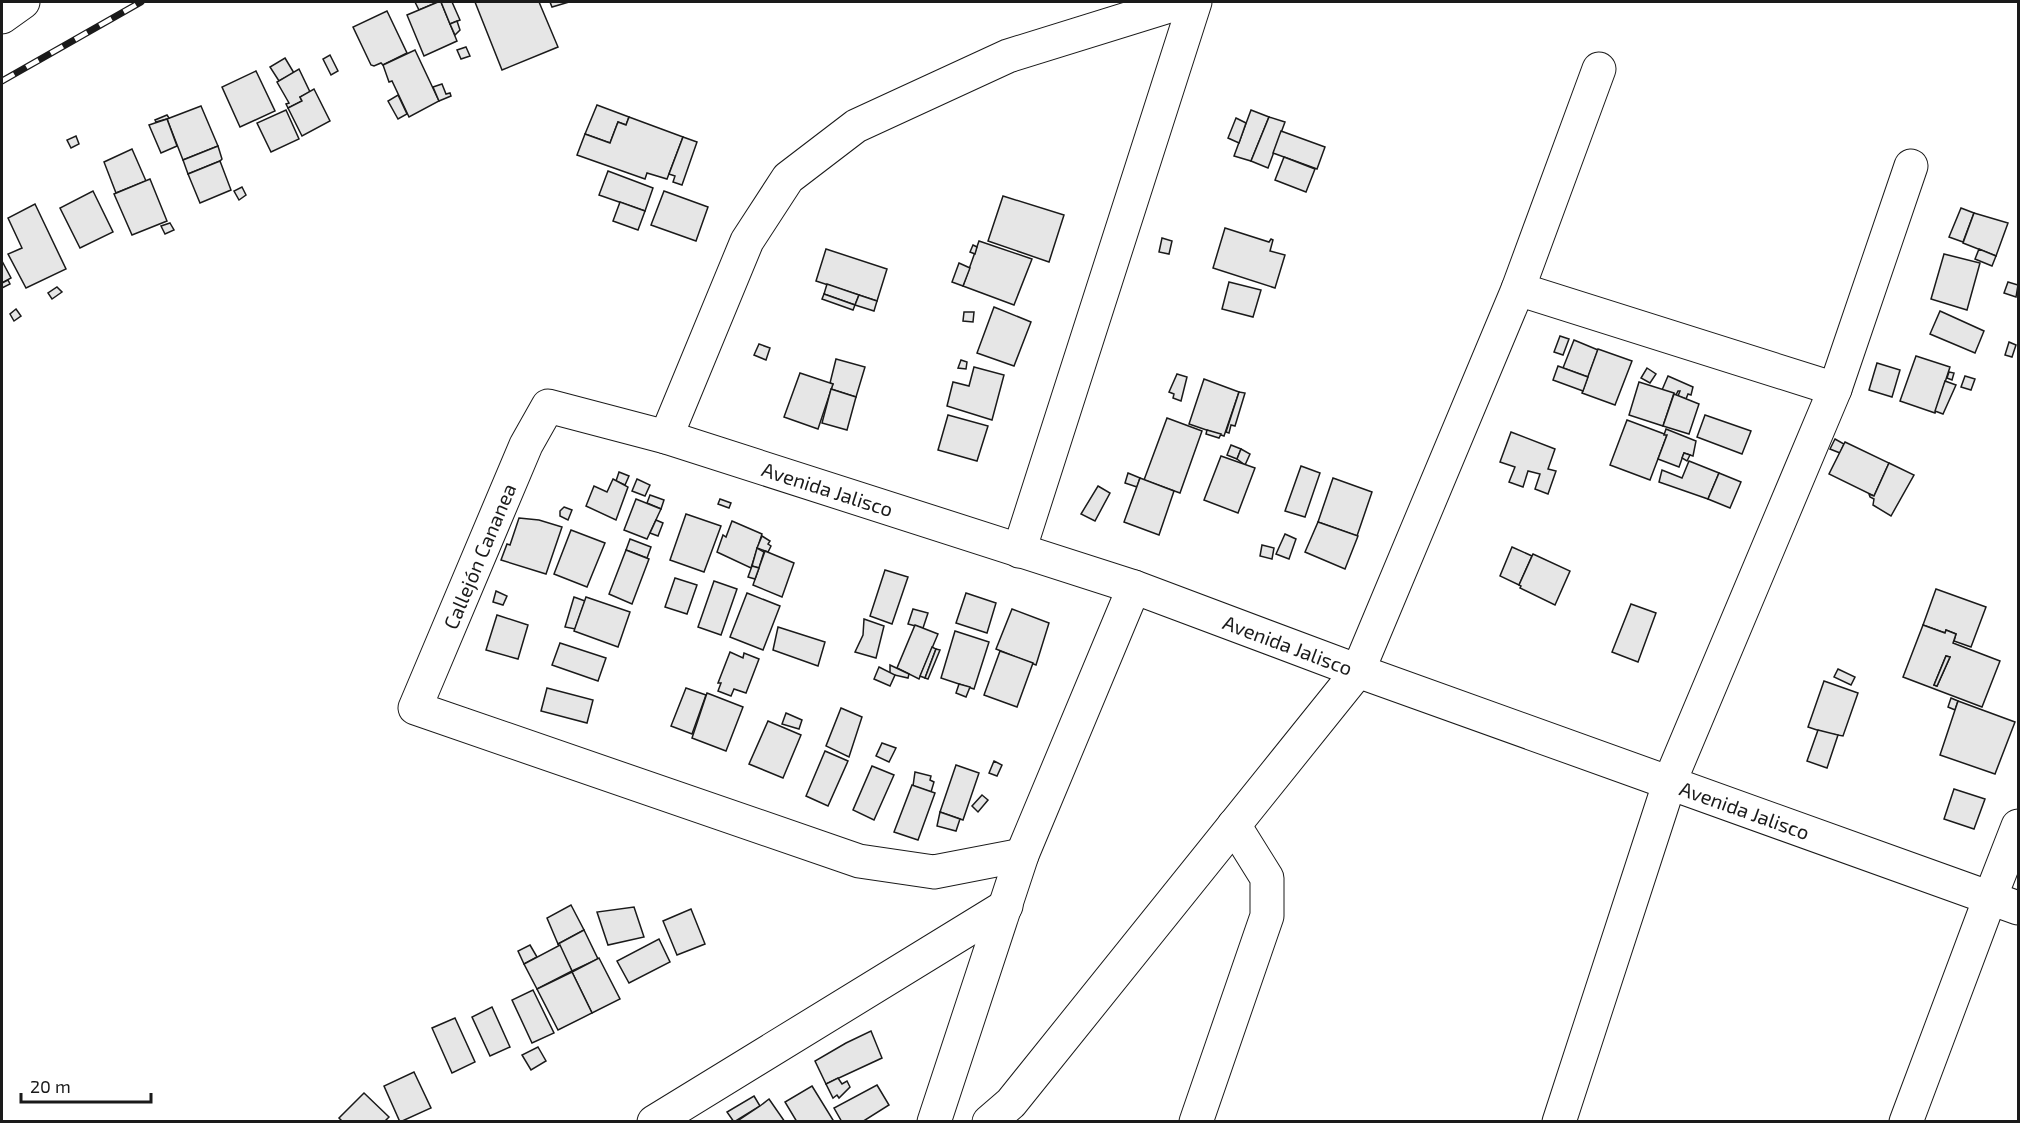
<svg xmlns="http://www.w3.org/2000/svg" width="2020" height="1123" font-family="'Exo 2',sans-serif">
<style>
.building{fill:#e6e6e6;stroke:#1a1a1a;stroke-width:1.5;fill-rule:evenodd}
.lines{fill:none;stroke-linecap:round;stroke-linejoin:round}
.minor-casing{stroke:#1a1a1a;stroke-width:35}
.minor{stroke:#fff;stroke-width:33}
.rail-casing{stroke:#1a1a1a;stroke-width:7}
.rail{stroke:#fff;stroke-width:4.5;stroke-dasharray:14;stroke-linecap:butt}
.labels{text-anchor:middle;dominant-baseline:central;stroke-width:4.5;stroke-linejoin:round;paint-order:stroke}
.street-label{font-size:20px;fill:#1a1a1a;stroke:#fff}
</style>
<rect width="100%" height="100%" fill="#fff"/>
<g class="building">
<polygon points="415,2 438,2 419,10"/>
<polygon points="438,2 441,2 457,41 424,56 407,15"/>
<polygon points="441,2 452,2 460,20 450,24"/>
<polygon points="475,2 539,2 558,47 502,70"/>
<polygon points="550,2 569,2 552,7"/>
<polygon points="387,11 407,53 383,65 381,63 374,66 371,65 353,27"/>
<polygon points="457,21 460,30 455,35 450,24"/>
<polygon points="466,47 470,56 461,59 457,50"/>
<polygon points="415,50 439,101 409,117 392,81 389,82 383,65"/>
<polygon points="330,55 338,71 331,75 323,59"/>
<polygon points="285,58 294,73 279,81 270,67"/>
<polygon points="299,69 310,92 300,97 302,101 288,108 286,104 289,103 277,82"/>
<polygon points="256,71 275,111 240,127 222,87"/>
<polygon points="442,84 446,94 450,93 451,96 439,101 433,87"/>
<polygon points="314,89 330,121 302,136 288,108 302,101 300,97"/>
<polygon points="398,95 407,114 398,119 388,101"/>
<polygon points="597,105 629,117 626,125 618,122 610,143 585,134"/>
<polygon points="201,106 218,146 183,160 167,119"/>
<polygon points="286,110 299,139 271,152 257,123"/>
<polygon points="1251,110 1269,117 1251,161 1234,156"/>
<polygon points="167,115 169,118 167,119 156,122 155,120"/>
<polygon points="629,117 683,137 667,179 647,173 645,179 577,155 585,134 610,143 618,122 626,125"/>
<polygon points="1269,117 1285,122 1268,168 1251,161"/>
<polygon points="1236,118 1246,123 1239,143 1228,138"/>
<polygon points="167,119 177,146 161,153 149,125"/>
<polygon points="1281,131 1325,147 1317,169 1273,153"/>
<polygon points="76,136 79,144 71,148 67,140"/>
<polygon points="683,137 697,142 682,185 673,182 675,176 669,174"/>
<polygon points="218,146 222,159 220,161 188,174 183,160"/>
<polygon points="132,149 146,181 116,193 104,162"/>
<polygon points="1284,157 1315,169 1306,192 1275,180"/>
<polygon points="220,161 231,190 200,203 188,174"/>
<polygon points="608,171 653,188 645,211 599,195"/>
<polygon points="150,179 167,221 132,235 114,194"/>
<polygon points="242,187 246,195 239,200 234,191"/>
<polygon points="93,191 113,232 80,248 60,208"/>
<polygon points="664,191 708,207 696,241 651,225"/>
<polygon points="1003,196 1064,215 1049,262 988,241"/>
<polygon points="620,202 645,211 638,230 613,221"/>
<polygon points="35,204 66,269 26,288 8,254 22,248 8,218"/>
<polygon points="1961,208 1974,213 1963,242 1949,237"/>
<polygon points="1974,213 2008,223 1996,256 1963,243"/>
<polygon points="170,223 174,230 165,234 161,226"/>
<polygon points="1225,228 1269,242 1271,239 1273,240 1270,251 1285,255 1275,288 1213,268"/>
<polygon points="1162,238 1172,241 1169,254 1159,252"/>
<polygon points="979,241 1032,259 1014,305 963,286"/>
<polygon points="973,245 977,247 975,254 970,252"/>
<polygon points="826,249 887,269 877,301 816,281"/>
<polygon points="1979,249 1996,256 1992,266 1975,259"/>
<polygon points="1944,254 1980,263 1967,310 1931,299"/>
<polygon points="2,261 11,278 2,283"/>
<polygon points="959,263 970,268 963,286 952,282"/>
<polygon points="8,280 10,284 2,288 2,283"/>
<polygon points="1229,282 1261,290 1253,317 1222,309"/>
<polygon points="2008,282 2018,285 2016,297 2004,293"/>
<polygon points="827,284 859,295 855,305 824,294"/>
<polygon points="57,287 62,292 52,299 48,293"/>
<polygon points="824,294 855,305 853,310 822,299"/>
<polygon points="859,295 877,301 874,311 855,305"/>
<polygon points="994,307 1031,322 1014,366 977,353"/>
<polygon points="16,309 21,316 14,321 10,314"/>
<polygon points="1940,311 1984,331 1975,353 1930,334"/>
<polygon points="964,312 974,312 973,322 963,321"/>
<polygon points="1560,336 1569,339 1563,355 1554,352"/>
<polygon points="1574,340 1598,350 1588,377 1563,368"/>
<polygon points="2009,342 2016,345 2012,357 2005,355"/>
<polygon points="759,344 770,348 766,360 754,355"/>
<polygon points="1598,349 1632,361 1615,405 1582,393"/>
<polygon points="1916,356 1950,367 1935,413 1900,401"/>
<polygon points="836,359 865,367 856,397 831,389 833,384 830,383"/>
<polygon points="961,360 967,362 966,369 958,368"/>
<polygon points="1877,363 1900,370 1892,397 1869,390"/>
<polygon points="1558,366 1588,377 1583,391 1553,380"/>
<polygon points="974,367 1004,375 992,420 947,406 953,382 969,386"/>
<polygon points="1647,368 1656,374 1650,383 1641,378"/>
<polygon points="1949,372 1954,373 1952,380 1947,378"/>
<polygon points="800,373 833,384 818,429 784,417"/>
<polygon points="1177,374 1187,377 1181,401 1173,398 1174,394 1169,392"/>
<polygon points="1668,376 1693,387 1691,395 1688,394 1686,399 1678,396 1680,391 1678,391 1676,395 1662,390"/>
<polygon points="1965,376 1975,379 1971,390 1961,387"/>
<polygon points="1204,379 1239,392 1224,436 1189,424"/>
<polygon points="1945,381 1956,385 1943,414 1935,411"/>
<polygon points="1639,382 1674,393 1663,426 1629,415"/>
<polygon points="831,389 856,397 847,430 822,423"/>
<polygon points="1239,392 1245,393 1235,426 1231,425 1229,433 1226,432"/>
<polygon points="1674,394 1699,404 1689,434 1663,426"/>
<polygon points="948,415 988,426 977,461 938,450"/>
<polygon points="1705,415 1751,431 1742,454 1697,437"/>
<polygon points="1167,418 1202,431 1180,493 1144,480"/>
<polygon points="1627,420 1667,435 1650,480 1610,465"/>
<polygon points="1666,429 1696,441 1693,456 1684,453 1679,467 1658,459 1667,435 1664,435"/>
<polygon points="1207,430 1221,434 1219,438 1206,434"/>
<polygon points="1511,432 1555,449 1548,469 1556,471 1548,494 1535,489 1540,474 1528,471 1523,487 1509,482 1515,467 1500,462"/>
<polygon points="1835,439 1844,444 1840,453 1830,449"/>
<polygon points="1845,442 1889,463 1874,496 1829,474"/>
<polygon points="1231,445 1241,449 1237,459 1227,455"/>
<polygon points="1241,449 1250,454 1245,465 1237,459"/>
<polygon points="1684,453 1690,455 1687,461 1682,458"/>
<polygon points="1221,456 1255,468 1238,513 1204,500"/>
<polygon points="1689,461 1719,473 1708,499 1659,482 1662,470 1682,478"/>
<polygon points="1889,463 1914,475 1891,516 1873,505 1874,499 1870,497 1869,494 1874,496"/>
<polygon points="1301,466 1320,473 1305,517 1285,511"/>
<polygon points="619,472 629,476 625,485 616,481"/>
<polygon points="1128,473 1140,478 1137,487 1125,483"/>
<polygon points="1719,473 1741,482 1730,508 1708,499"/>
<polygon points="1140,478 1174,491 1159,535 1124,522"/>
<polygon points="1333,478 1372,492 1357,536 1318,522"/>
<polygon points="613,479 628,487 616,520 586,506 594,486 607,492"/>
<polygon points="637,479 650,485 645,496 632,491"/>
<polygon points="1098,486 1110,493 1095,521 1081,514"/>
<polygon points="650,495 664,500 661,509 647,503"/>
<polygon points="636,499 661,509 647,539 624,530"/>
<polygon points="720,499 731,503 729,508 718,504"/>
<polygon points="564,507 572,510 568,520 560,516 560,511"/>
<polygon points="686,514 721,526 704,572 670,560"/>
<polygon points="519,518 539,520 562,527 546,574 501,560 507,544 510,545"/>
<polygon points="656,520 663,523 658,536 650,533"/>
<polygon points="732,521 762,534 751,568 717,552 723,535 726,537"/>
<polygon points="1318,522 1358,536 1345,569 1305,552"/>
<polygon points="571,530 605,543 587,587 554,574"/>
<polygon points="1285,534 1296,539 1289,559 1276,554"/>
<polygon points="762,536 770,541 768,544 771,546 768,552 757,548"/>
<polygon points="630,539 651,547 647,558 626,550"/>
<polygon points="1262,545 1274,548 1272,559 1260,556"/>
<polygon points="1512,547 1532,556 1519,585 1500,576"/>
<polygon points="757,548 764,552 759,568 752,566"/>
<polygon points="626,550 649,559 632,604 609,594"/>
<polygon points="765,551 794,563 782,597 753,585"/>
<polygon points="1533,554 1570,571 1555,605 1520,588 1521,586 1519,585"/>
<polygon points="752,566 759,568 755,579 748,577"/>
<polygon points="885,570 908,577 892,624 870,616"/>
<polygon points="675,578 697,585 687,614 665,607"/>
<polygon points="714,581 737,589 721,635 698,627"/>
<polygon points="1936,589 1986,607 1971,647 1954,641 1956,634 1946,630 1945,633 1923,625"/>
<polygon points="496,591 507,596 503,605 493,602"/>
<polygon points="747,593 780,606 763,650 730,637"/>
<polygon points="966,593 996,603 987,633 956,623"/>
<polygon points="574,597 585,601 575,629 565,627"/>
<polygon points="586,597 630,612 618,647 574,631"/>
<polygon points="1631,604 1656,613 1638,662 1612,652"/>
<polygon points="913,609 928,613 923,628 908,624"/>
<polygon points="1012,609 1049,623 1036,665 996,649"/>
<polygon points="497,615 528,625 518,659 486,650"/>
<polygon points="864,619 884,626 876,658 855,652 863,635"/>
<polygon points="915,625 938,634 919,679 897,668"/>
<path d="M1923 625 1945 633 1946 630 1956 634 1953 643 2000 661 1982 707 1903 677ZM1946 656 1950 657 1937 686 1934 685Z"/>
<polygon points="778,627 825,642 818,666 773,650"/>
<polygon points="955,631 989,642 974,689 941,678"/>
<polygon points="560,643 606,658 598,681 552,665"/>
<polygon points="932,647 936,649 925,678 920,676"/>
<polygon points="936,649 940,650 928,679 925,678"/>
<polygon points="1000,651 1033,663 1017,707 984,695"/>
<polygon points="730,652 743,658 744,653 759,659 746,693 734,689 731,696 718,691 721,683 718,683"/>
<polygon points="1946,656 1950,657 1937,686 1934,685"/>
<polygon points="890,665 909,674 908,678 890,674"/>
<polygon points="879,667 895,675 890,686 874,679"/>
<polygon points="1838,669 1855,677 1851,685 1834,677"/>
<polygon points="1824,681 1858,693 1843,736 1826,733 1808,727"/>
<polygon points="959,684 970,687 966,697 956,693"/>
<polygon points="547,688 593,700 587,723 541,711"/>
<polygon points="686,688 706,695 692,734 671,726"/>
<polygon points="707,693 743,707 726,751 692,738"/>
<polygon points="1951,698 1958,701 1955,710 1948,707"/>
<polygon points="1958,701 2015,722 1995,774 1940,755"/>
<polygon points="841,708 862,717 849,757 826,746"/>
<polygon points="786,713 802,720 799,729 782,724"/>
<polygon points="768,721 801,735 783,778 749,764"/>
<polygon points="1818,730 1838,735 1827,768 1807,761"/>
<polygon points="882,743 896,748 889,762 876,756"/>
<polygon points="825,751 848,761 828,806 806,796"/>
<polygon points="994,761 1002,765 997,776 989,773"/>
<polygon points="956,765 979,773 963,820 940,812"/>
<polygon points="872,766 894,775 874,820 853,810"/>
<polygon points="915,772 931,776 930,780 934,782 931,792 913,786"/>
<polygon points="912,785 935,793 918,840 894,832"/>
<polygon points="1954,789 1985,799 1974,829 1944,819"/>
<polygon points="982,795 988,800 978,812 972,806"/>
<polygon points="940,812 960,819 956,831 937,826"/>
<polygon points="571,905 584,930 558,944 547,918"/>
<polygon points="634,907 644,937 608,945 597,912"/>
<polygon points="691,909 705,944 677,955 663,921"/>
<polygon points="584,930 598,959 572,971 558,944"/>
<polygon points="659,939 670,962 629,983 617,961"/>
<polygon points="530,945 537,957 524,964 518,951"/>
<polygon points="560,945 572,971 537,989 524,964"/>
<polygon points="599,958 620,999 592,1013 572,972"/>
<polygon points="572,972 592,1013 558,1030 537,989"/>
<polygon points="533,990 554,1033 532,1043 512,1000"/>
<polygon points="492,1007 510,1047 490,1056 472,1017"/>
<polygon points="455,1018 475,1062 452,1073 432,1028"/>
<polygon points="871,1031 882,1058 826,1084 815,1061 846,1043"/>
<polygon points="538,1047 546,1061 531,1070 522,1055"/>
<polygon points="414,1072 431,1108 400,1122 384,1086"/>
<polygon points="838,1078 842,1084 847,1081 850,1087 839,1098 837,1095 833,1098 826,1084"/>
<polygon points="877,1085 889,1105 862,1122 842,1122 834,1108"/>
<polygon points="812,1086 833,1120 830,1122 797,1122 785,1102"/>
<polygon points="364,1093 389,1117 384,1122 343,1122 339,1118"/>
<polygon points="754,1096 760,1106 734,1122 727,1112"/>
<polygon points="769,1099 785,1122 736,1122 760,1106"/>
</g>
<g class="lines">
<defs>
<g id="minor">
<polyline points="2,17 23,2"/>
<polyline points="1518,289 1835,389"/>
<polyline points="666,437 747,241 788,178 856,126 1008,56 1182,2"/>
<polyline points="1019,551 1195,2"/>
<path id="s1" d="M1022 855 934 872 859 861 415 708 526 445 548 406 666 437 1134 587 1358 671 2018 908"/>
<polyline points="654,1122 1006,906"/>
<polyline points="934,1122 1022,855 1134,587"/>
<polyline points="989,1122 1011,1103 1358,671 1518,289 1599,69"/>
<polyline points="1196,1122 1267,916 1267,878 1234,825"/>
<polyline points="1559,1122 1670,781 1835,389 1911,166"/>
<polyline points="1906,1122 1990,898 2018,826"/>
</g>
</defs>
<use href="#minor" class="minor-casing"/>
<use href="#minor" class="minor"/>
<defs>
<polyline id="rail" points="2,81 141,2"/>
</defs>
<use href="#rail" class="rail-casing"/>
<use href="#rail" class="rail"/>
</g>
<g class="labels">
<g class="street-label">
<text stroke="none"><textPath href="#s1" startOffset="1257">Avenida Jalisco</textPath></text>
<text stroke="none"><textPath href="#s1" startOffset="800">Callejón Cananea</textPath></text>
<text stroke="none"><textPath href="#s1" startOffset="1743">Avenida Jalisco</textPath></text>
<text stroke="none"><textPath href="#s1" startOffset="2229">Avenida Jalisco</textPath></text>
</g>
</g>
<rect width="2020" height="1123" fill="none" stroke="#1a1a1a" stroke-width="6"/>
<path d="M21 1093v9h130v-9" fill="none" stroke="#1a1a1a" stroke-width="3"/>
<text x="30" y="1093" font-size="18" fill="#1a1a1a" stroke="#ffffff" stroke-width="4.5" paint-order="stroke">20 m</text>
</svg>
